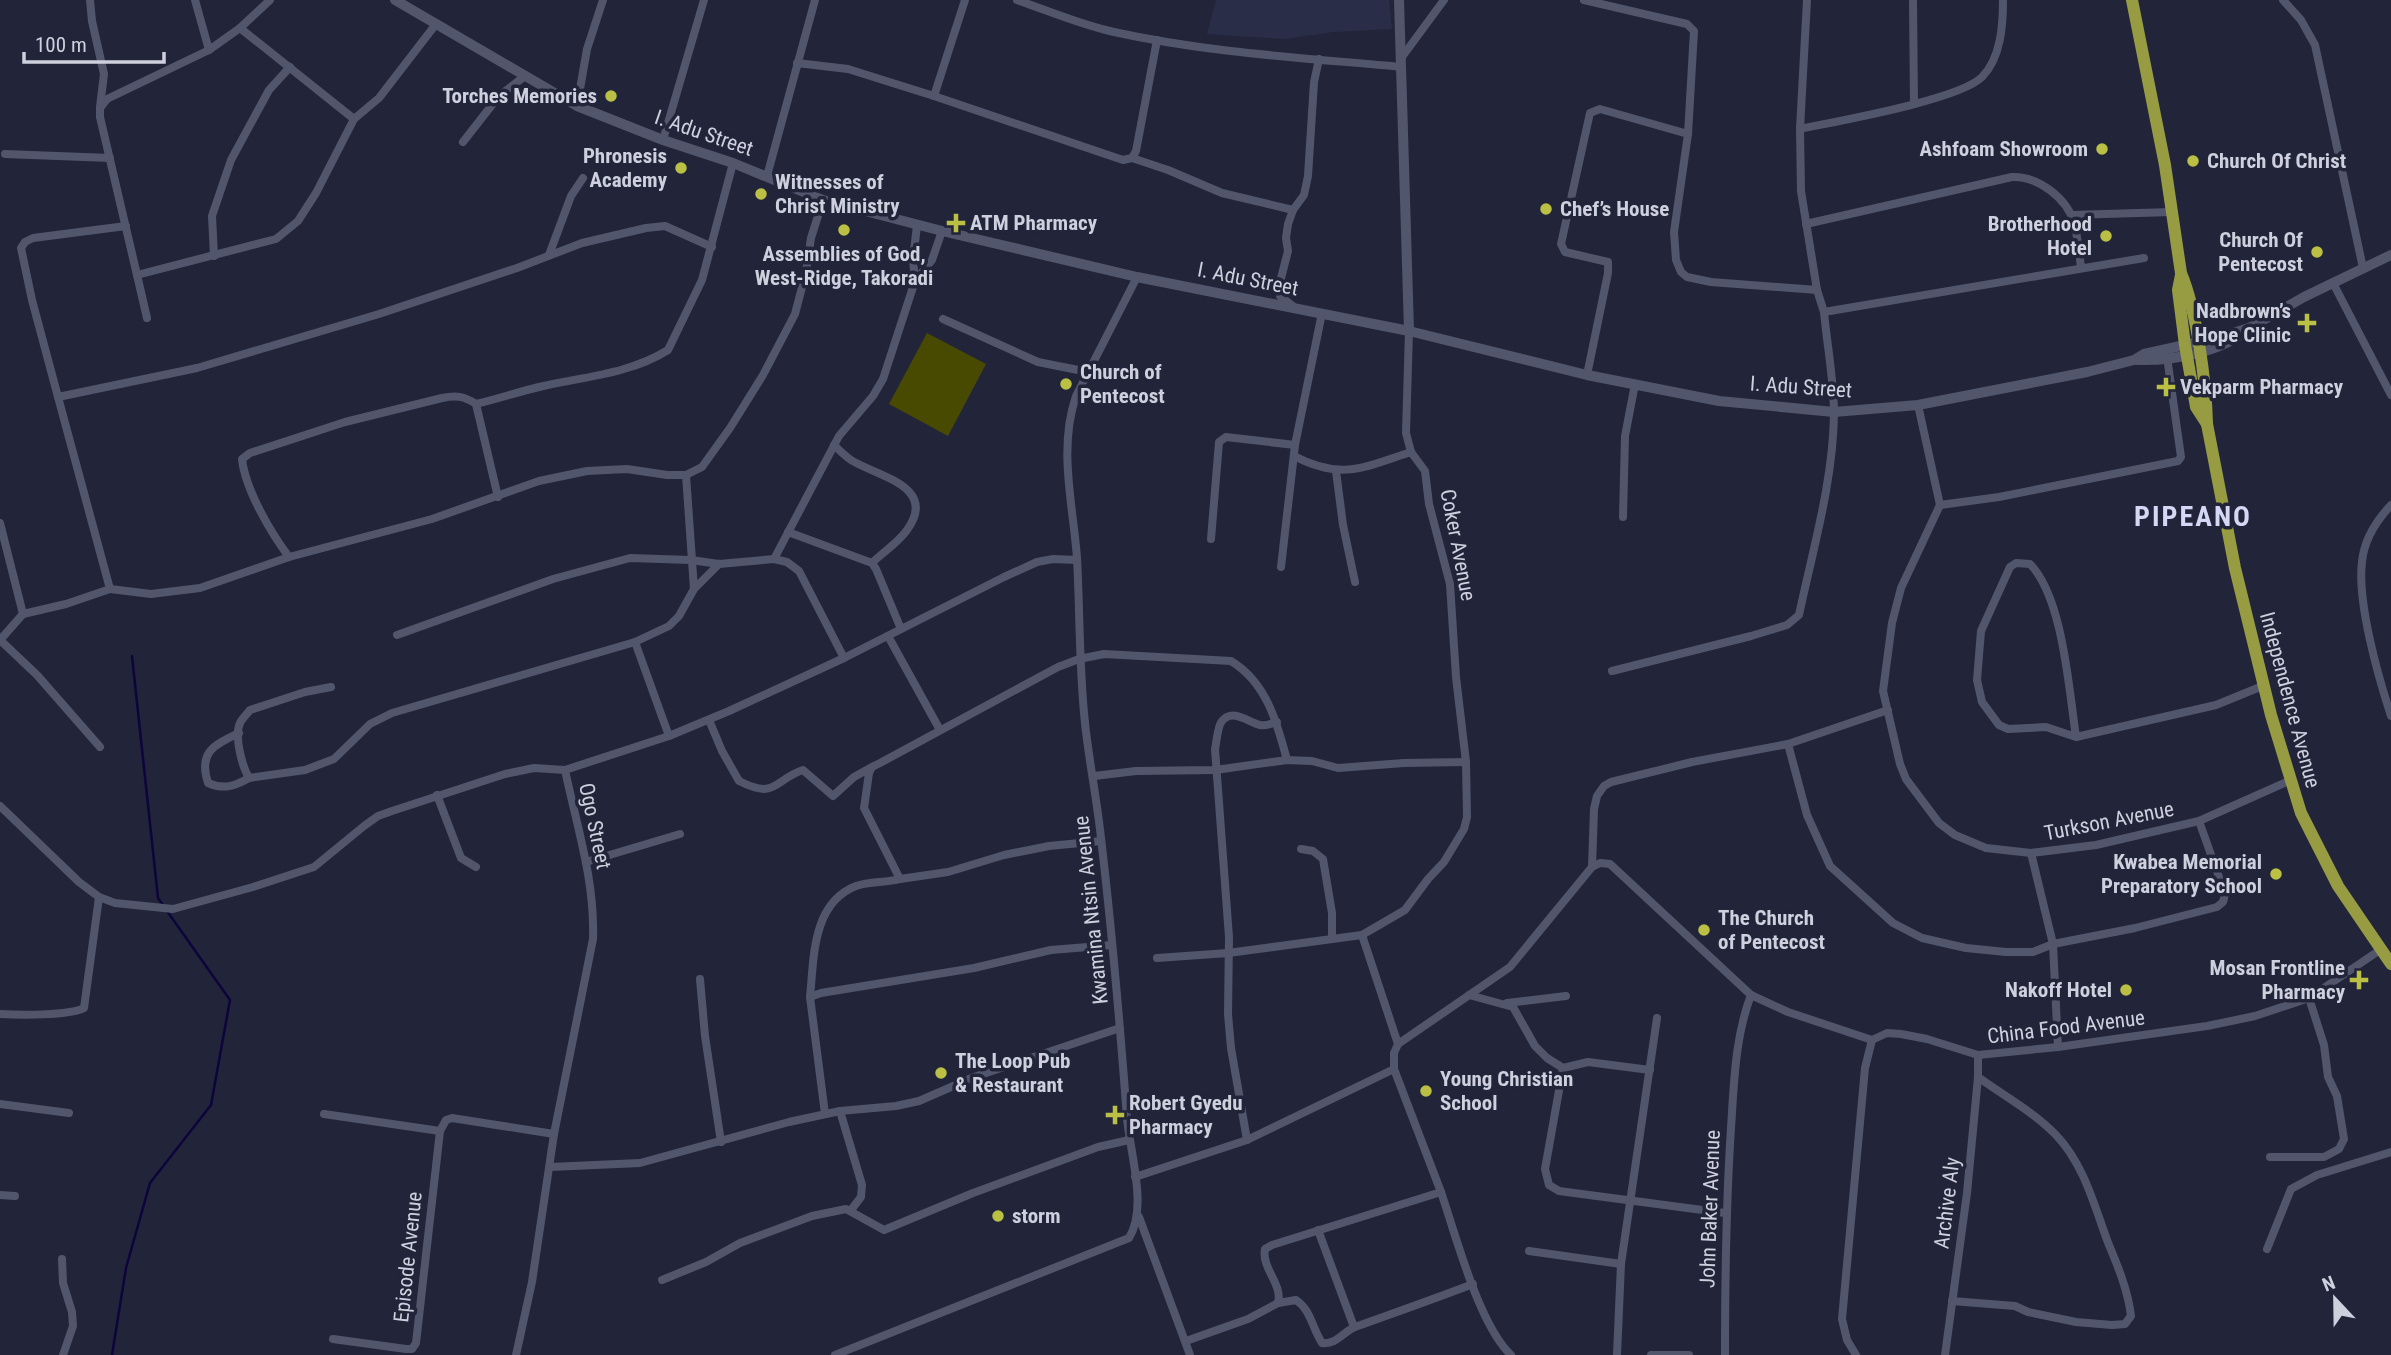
<svg xmlns="http://www.w3.org/2000/svg" width="2391" height="1355" font-family="'Roboto Condensed',sans-serif">
<style>
.built{fill:#2a2d48}
.green{fill:#484a01}
.lines{fill:none;stroke-linecap:round;stroke-linejoin:round}
.stream{stroke:#0d043c;stroke-width:2.5}
.minor{stroke:#52566d;stroke-width:8}
.tertiary{stroke:#52566d;stroke-width:10}
.trunk{stroke:#979c42;stroke-width:12}
.poi-dot{fill:#bbc044;stroke:#222539;stroke-width:2.5}
.labels{text-anchor:middle;dominant-baseline:central;stroke-width:7;stroke-linejoin:round;paint-order:stroke}
.poi-label{font-size:21px;font-weight:bold;fill:#ced0de;stroke:#222539;text-anchor:start}
.street-label{font-size:21px;fill:#ced0de;stroke:#222539}
.district-label{font-size:28px;font-weight:bold;letter-spacing:2px;fill:#d4d8f4;stroke:#222539}
</style>
<rect width="100%" height="100%" fill="#222539"/>
<polygon class="built" points="1216,0 1389,0 1392,29 1333,32 1285,39 1207,34"/>
<polygon class="green" points="927,333 986,364 948,436 889,404"/>
<g class="lines">
<g class="stream">
<polyline points="132,656 158,898 163,905"/>
<polyline points="112,1355 126,1268 150,1183 211,1105 230,1000 167,911"/>
</g>
<g class="minor">
<polyline points="90,0 92,21 104,74 100,107"/>
<polyline points="195,0 209,50"/>
<polyline points="270,0 240,28 354,119"/>
<path d="M1017 0C1049 11 1081 25 1114 32 1209 53 1306 58 1402 67"/>
<polyline points="1584,0 1687,24 1694,31 1688,134 1674,232 1676,260 1681,272 1687,277 1711,282 1817,290"/>
<polyline points="1807,0 1800,129 1801,191 1817,290 1824,312"/>
<polyline points="1913,0 1914,104"/>
<polyline points="2283,0 2301,20 2315,45 2363,268"/>
<polyline points="1402,57 1444,0"/>
<polyline points="797,63 848,69 934,96 1123,160 1132,158 1136,151 1157,40"/>
<polyline points="934,96 965,0"/>
<polyline points="577,106 587,49 603,0"/>
<path d="M1800 129C1837 121 1959 100 1982 77 2001 58 2003 25 2003 0"/>
<polyline points="663,140 704,0"/>
<polyline points="463,142 499,96 525,76"/>
<polyline points="5,154 110,158"/>
<polyline points="1132,158 1168,170 1222,193 1293,210"/>
<polyline points="767,176 815,0"/>
<polyline points="2071,215 2172,212"/>
<path d="M1806 224 2012 177C2038 176 2067 198 2074 223 2078 237 2079 253 2081 267"/>
<polyline points="549,255 571,196 583,178"/>
<polyline points="214,256 212,216 231,160 269,90 290,67"/>
<polyline points="137,275 100,117 100,108 107,99 209,50 240,28"/>
<polyline points="915,281 932,260 942,231"/>
<polyline points="2333,283 2391,395"/>
<polyline points="1294,307 1280,296 1279,286 1288,251 1286,238 1288,224 1293,210 1304,195 1308,176 1314,82 1319,59"/>
<polyline points="147,318 137,275 276,239 298,221 316,193 354,119 379,98 436,24"/>
<polyline points="943,319 1038,362 1088,372"/>
<polyline points="1587,375 1608,273 1608,262 1565,252 1561,244 1590,113 1600,109 1688,134"/>
<polyline points="58,397 32,300 21,248 25,242 33,238 126,226"/>
<path d="M476 404C497 399 518 392 539 387 582 377 630 374 668 350L702 280 733 163"/>
<polyline points="1918,405 1940,505 1999,497 2178,461 2181,457 2167,357"/>
<path d="M834 445C839 450 845 456 851 460 876 476 939 486 907 530 898 543 883 552 872 563"/>
<path d="M1294 456C1342 481 1364 467 1411 452"/>
<polyline points="1336,471 1343,525 1355,582"/>
<polyline points="1940,505 1901,588 1892,623 1883,691 1900,764 1906,779 1939,823 1955,835 1986,848 2031,853 2096,845 2199,821 2291,780"/>
<path d="M2391 505C2376 521 2364 539 2362 562 2357 602 2378 676 2391 716"/>
<polyline points="1623,517 1625,436 1635,384"/>
<polyline points="0,523 23,614"/>
<polyline points="788,532 872,563 876,569 901,629"/>
<polyline points="1211,539 1219,442 1226,437 1295,445"/>
<path d="M289 557C271 533 245 489 242 459L250 453 345 422 442 398C456 395 464 396 476 404L498 497"/>
<polyline points="774,559 787,562 799,571 844,658"/>
<polyline points="1281,567 1295,445 1322,313"/>
<polyline points="110,589 151,594 200,588 289,557 432,519 539,481 587,471 627,469 667,475 686,475 702,467 730,428 763,375 795,314 806,272 811,238 823,200"/>
<polyline points="694,589 719,564"/>
<polyline points="397,635 553,579 630,558 691,560 719,564 774,559 839,436 873,396 883,379 915,281 913,260 917,225"/>
<polyline points="888,636 940,730"/>
<polyline points="0,640 23,614 66,604 110,589 58,397 197,368 379,314 517,268 582,243 646,228 665,226 712,247"/>
<polyline points="0,640 37,675 100,747"/>
<polyline points="635,642 669,736"/>
<path d="M1612 671 1751 636 1787 625 1799 615C1813 549 1833 482 1834 414 1834 380 1827 345 1824 312L2144 258"/>
<path d="M331 687 305 692 250 710C247 714 242 719 240 723 234 736 242 766 249 778L305 770 334 759 370 724 392 713 635 642 669 626 679 616 694 589 686 475"/>
<polyline points="1888,710 1788,744 1807,815 1830,866 1893,923 1922,938 1966,948 2006,952 2033,952 2053,944 2135,928 2217,907 2223,902 2225,894 2199,821"/>
<path d="M709 720 722 751 739 781C777 800 773 780 803 770L833 796 854 777 872 767"/>
<path d="M239 733C214 745 198 752 208 783 224 790 235 786 249 778"/>
<path d="M2076 737C2069 691 2063 597 2030 564L2016 563 2010 567 1981 631 1977 680 1982 702 1999 725 2008 729 2046 727 2076 737 2216 705 2265 685"/>
<polyline points="1094,776 1136,771 1215,770 1287,760 1312,761 1338,768 1404,763 1466,762"/>
<polyline points="437,795 461,858 476,867"/>
<path d="M0 806 79 882 99 897 84 1008C69 1016 18 1015 0 1014"/>
<path d="M1101 841 1049 846 1004 855 948 872 900 879 864 808 869 773 872 767 880 763 1058 667 1079 659 1104 654 1231 661C1267 683 1277 723 1287 760"/>
<polyline points="1301,849 1313,851 1323,859 1332,913 1332,939"/>
<polyline points="2031,853 2053,944 2058,1047"/>
<polyline points="586,862 680,834"/>
<polyline points="1592,867 1600,863 1610,864 1751,995 1788,1012 1872,1040 1887,1033 1901,1034 1927,1039 1978,1055 2058,1047 2207,1026 2255,1016 2309,998 2380,950"/>
<polyline points="99,897 115,903 173,909 253,887 314,867 364,826 378,816 392,811 505,774 534,768 565,770"/>
<polyline points="1362,935 1398,1044"/>
<polyline points="1157,958 1228,953 1362,935 1405,910 1428,879 1444,862 1464,829 1467,817 1466,762 1456,677 1450,584 1429,504 1425,471 1411,452 1406,433 1409,331"/>
<polyline points="700,979 705,1036 721,1142"/>
<polyline points="1469,995 1513,1007 1535,1046 1547,1058 1563,1068 1588,1062 1650,1070"/>
<path d="M810 997C814 958 812 903 856 886 870 881 885 883 900 879"/>
<polyline points="1507,1003 1566,996"/>
<polyline points="1563,1068 1545,1169 1549,1185 1559,1191 1725,1213"/>
<polyline points="0,1104 69,1113"/>
<polyline points="840,1111 862,1185 861,1197 851,1210"/>
<polyline points="324,1114 440,1131"/>
<polyline points="825,1114 810,997 821,993 974,968 1051,950 1112,945"/>
<path d="M1247 1140 1231 1048 1228 1014 1229 937 1215 749C1217 741 1217 727 1222 721 1233 708 1248 722 1260 725 1265 726 1271 724 1277 722"/>
<polyline points="2270,1157 2324,1157 2339,1149 2344,1139 2337,1096 2328,1077 2324,1045 2309,998"/>
<polyline points="550,1167 640,1163 789,1122 840,1111 896,1106 919,1101 974,1077 1120,1028"/>
<polyline points="1135,1177 1247,1140 1394,1069 1394,1053 1398,1044 1510,967 1592,867 1594,809 1597,796 1604,786 1611,782 1692,762 1788,744"/>
<path d="M1441 1192C1456 1236 1479 1325 1511 1355"/>
<polyline points="0,1195 15,1196"/>
<polyline points="1139,1217 1190,1355"/>
<polyline points="1318,1230 1354,1327"/>
<polyline points="2267,1249 2291,1189 2317,1175 2391,1152"/>
<polyline points="1529,1251 1621,1264"/>
<polyline points="62,1259 63,1283 72,1312 73,1326 63,1355"/>
<polyline points="662,1280 706,1262 740,1243 812,1216 846,1209 884,1230 973,1193 1098,1147 1129,1140"/>
<path d="M1952 1301 2015 1306 2028 1312 2076 1322 2112 1325 2125 1324 2131 1316C2128 1290 2117 1264 2107 1240 2094 1204 2083 1163 2056 1135 2034 1112 2004 1096 1978 1077"/>
<path d="M1278 1303 1296 1300C1311 1310 1312 1328 1322 1343 1336 1345 1343 1332 1355 1327 1394 1313 1434 1299 1473 1284"/>
<polyline points="333,1339 406,1349 412,1349 416,1343 440,1131 446,1120 452,1118 554,1134"/>
<path d="M1186 1341 1248 1319 1278 1303C1283 1284 1261 1268 1265 1249L1272 1245 1441 1192 1394 1069"/>
<path d="M516 1355 532 1282 554 1134 593 939C595 881 577 827 565 770L669 736 729 711 844 658 1004 577 1037 562 1053 559 1077 560"/>
<path d="M835 1355 1129 1238C1148 1208 1130 1153 1127 1118 1120 1025 1112 931 1101 838 1097 800 1089 761 1085 723 1079 668 1080 613 1077 558 1073 504 1058 449 1076 396L1137 277"/>
<polyline points="1617,1355 1621,1264 1657,1018"/>
<polyline points="1651,1355 1689,1355"/>
<path d="M1725 1355C1725 1279 1726 1204 1731 1128 1734 1083 1735 1037 1751 995"/>
<polyline points="1856,1355 1847,1340 1842,1319 1865,1068 1872,1040"/>
<polyline points="1945,1355 1967,1193 1978,1077 1978,1055"/>
</g>
<g class="tertiary">
<polyline points="395,0 577,106 663,140 733,163 823,200 942,231 1137,277 1409,331 1587,375 1719,401 1834,412 1918,405 2087,372 2134,360 2144,354 2217,338 2249,328 2304,297 2391,255"/>
<polyline points="1399,0 1409,331"/>
<path d="M2138 360C2172 361 2224 352 2249 328"/>
</g>
<g class="trunk">
<path d="M2132 0 2165 165 2181 273C2197 311 2206 383 2207 424L2235 568 2271 715 2301 813 2338 886 2391 964"/>
<polyline points="2181,275 2178,290 2185,345 2196,407 2207,424"/>
</g>
</g>
<g class="poi-dot">
<circle cx="611" cy="96" r="7"/>
<circle cx="2102" cy="149" r="7"/>
<circle cx="2193" cy="161" r="7"/>
<circle cx="681" cy="168" r="7"/>
<circle cx="761" cy="194" r="7"/>
<circle cx="1546" cy="209" r="7"/>
<path d="M952.5 212.5h7v7h7v7h-7v7h-7v-7h-7v-7h7z"/>
<circle cx="844" cy="230" r="7"/>
<circle cx="2106" cy="236" r="7"/>
<circle cx="2317" cy="252" r="7"/>
<path d="M2303.5 312.5h7v7h7v7h-7v7h-7v-7h-7v-7h7z"/>
<circle cx="1066" cy="384" r="7"/>
<path d="M2162.5 376.5h7v7h7v7h-7v7h-7v-7h-7v-7h7z"/>
<circle cx="2276" cy="874" r="7"/>
<circle cx="1704" cy="930" r="7"/>
<path d="M2355.5 969.5h7v7h7v7h-7v7h-7v-7h-7v-7h7z"/>
<circle cx="2126" cy="990" r="7"/>
<circle cx="941" cy="1073" r="7"/>
<circle cx="1426" cy="1091" r="7"/>
<path d="M1111.5 1104.5h7v7h7v7h-7v7h-7v-7h-7v-7h7z"/>
<circle cx="998" cy="1216" r="7"/>
</g>
<g class="labels">
<g class="poi-label">
<text x="597" y="96" text-anchor="end">Torches Memories</text>
<text x="2088" y="149" text-anchor="end">Ashfoam Showroom</text>
<text x="667" y="156" text-anchor="end">Phronesis<tspan x="667" dy="24">Academy</tspan></text>
<text x="2207" y="161">Church Of Christ</text>
<text x="775" y="182">Witnesses of<tspan x="775" dy="24">Christ Ministry</tspan></text>
<text x="1560" y="209">Chef’s House</text>
<text x="970" y="223">ATM Pharmacy</text>
<text x="2092" y="224" text-anchor="end">Brotherhood<tspan x="2092" dy="24">Hotel</tspan></text>
<text x="2303" y="240" text-anchor="end">Church Of<tspan x="2303" dy="24">Pentecost</tspan></text>
<text x="844" y="254" text-anchor="middle">Assemblies of God,<tspan x="844" dy="24">West-Ridge, Takoradi</tspan></text>
<text x="2291" y="311" text-anchor="end">Nadbrown’s<tspan x="2291" dy="24">Hope Clinic</tspan></text>
<text x="1080" y="372">Church of<tspan x="1080" dy="24">Pentecost</tspan></text>
<text x="2180" y="387">Vekparm Pharmacy</text>
<text x="2262" y="862" text-anchor="end">Kwabea Memorial<tspan x="2262" dy="24">Preparatory School</tspan></text>
<text x="1718" y="918">The Church<tspan x="1718" dy="24">of Pentecost</tspan></text>
<text x="2345" y="968" text-anchor="end">Mosan Frontline<tspan x="2345" dy="24">Pharmacy</tspan></text>
<text x="2112" y="990" text-anchor="end">Nakoff Hotel</text>
<text x="955" y="1061">The Loop Pub<tspan x="955" dy="24">&amp; Restaurant</tspan></text>
<text x="1440" y="1079">Young Christian<tspan x="1440" dy="24">School</tspan></text>
<text x="1129" y="1103">Robert Gyedu<tspan x="1129" dy="24">Pharmacy</tspan></text>
<text x="1012" y="1216">storm</text>
</g>
<g class="street-label">
<text transform="translate(704 133) rotate(19)">I. Adu Street</text>
<text transform="translate(1248 279) rotate(11)">I. Adu Street</text>
<text transform="translate(1801 387) rotate(4)">I. Adu Street</text>
<text transform="translate(1458 545) rotate(79)">Coker Avenue</text>
<text transform="translate(2290 700) rotate(75)">Independence Avenue</text>
<text transform="translate(2109 821) rotate(-11)">Turkson Avenue</text>
<text transform="translate(595 826) rotate(78)">Ogo Street</text>
<text transform="translate(1091 910) rotate(-96)">Kwamina Ntsin Avenue</text>
<text transform="translate(2066 1027) rotate(-7)">China Food Avenue</text>
<text transform="translate(1947 1203) rotate(-83)">Archive Aly</text>
<text transform="translate(1710 1209) rotate(-88)">John Baker Avenue</text>
<text transform="translate(408 1257) rotate(-84)">Episode Avenue</text>
</g>
<g class="district-label">
<text x="2193" y="516">PIPEANO</text>
</g>
</g>
<g transform="translate(2335 1299) rotate(338)" stroke="#222539" stroke-width="5" paint-order="stroke">
<path d="M0-5L12 26L0 18L-12 26Z" fill="#ced0de"/>
<text y="-10" font-size="19" font-weight="bold" text-anchor="middle" fill="#ced0de">N</text>
</g>
<path d="M24 52v10h140v-10" fill="none" stroke="#ced0de" stroke-width="3.5"/>
<text x="35" y="52" font-size="21" fill="#ced0de" stroke="#222539" stroke-width="5" paint-order="stroke">100 m</text>
</svg>
